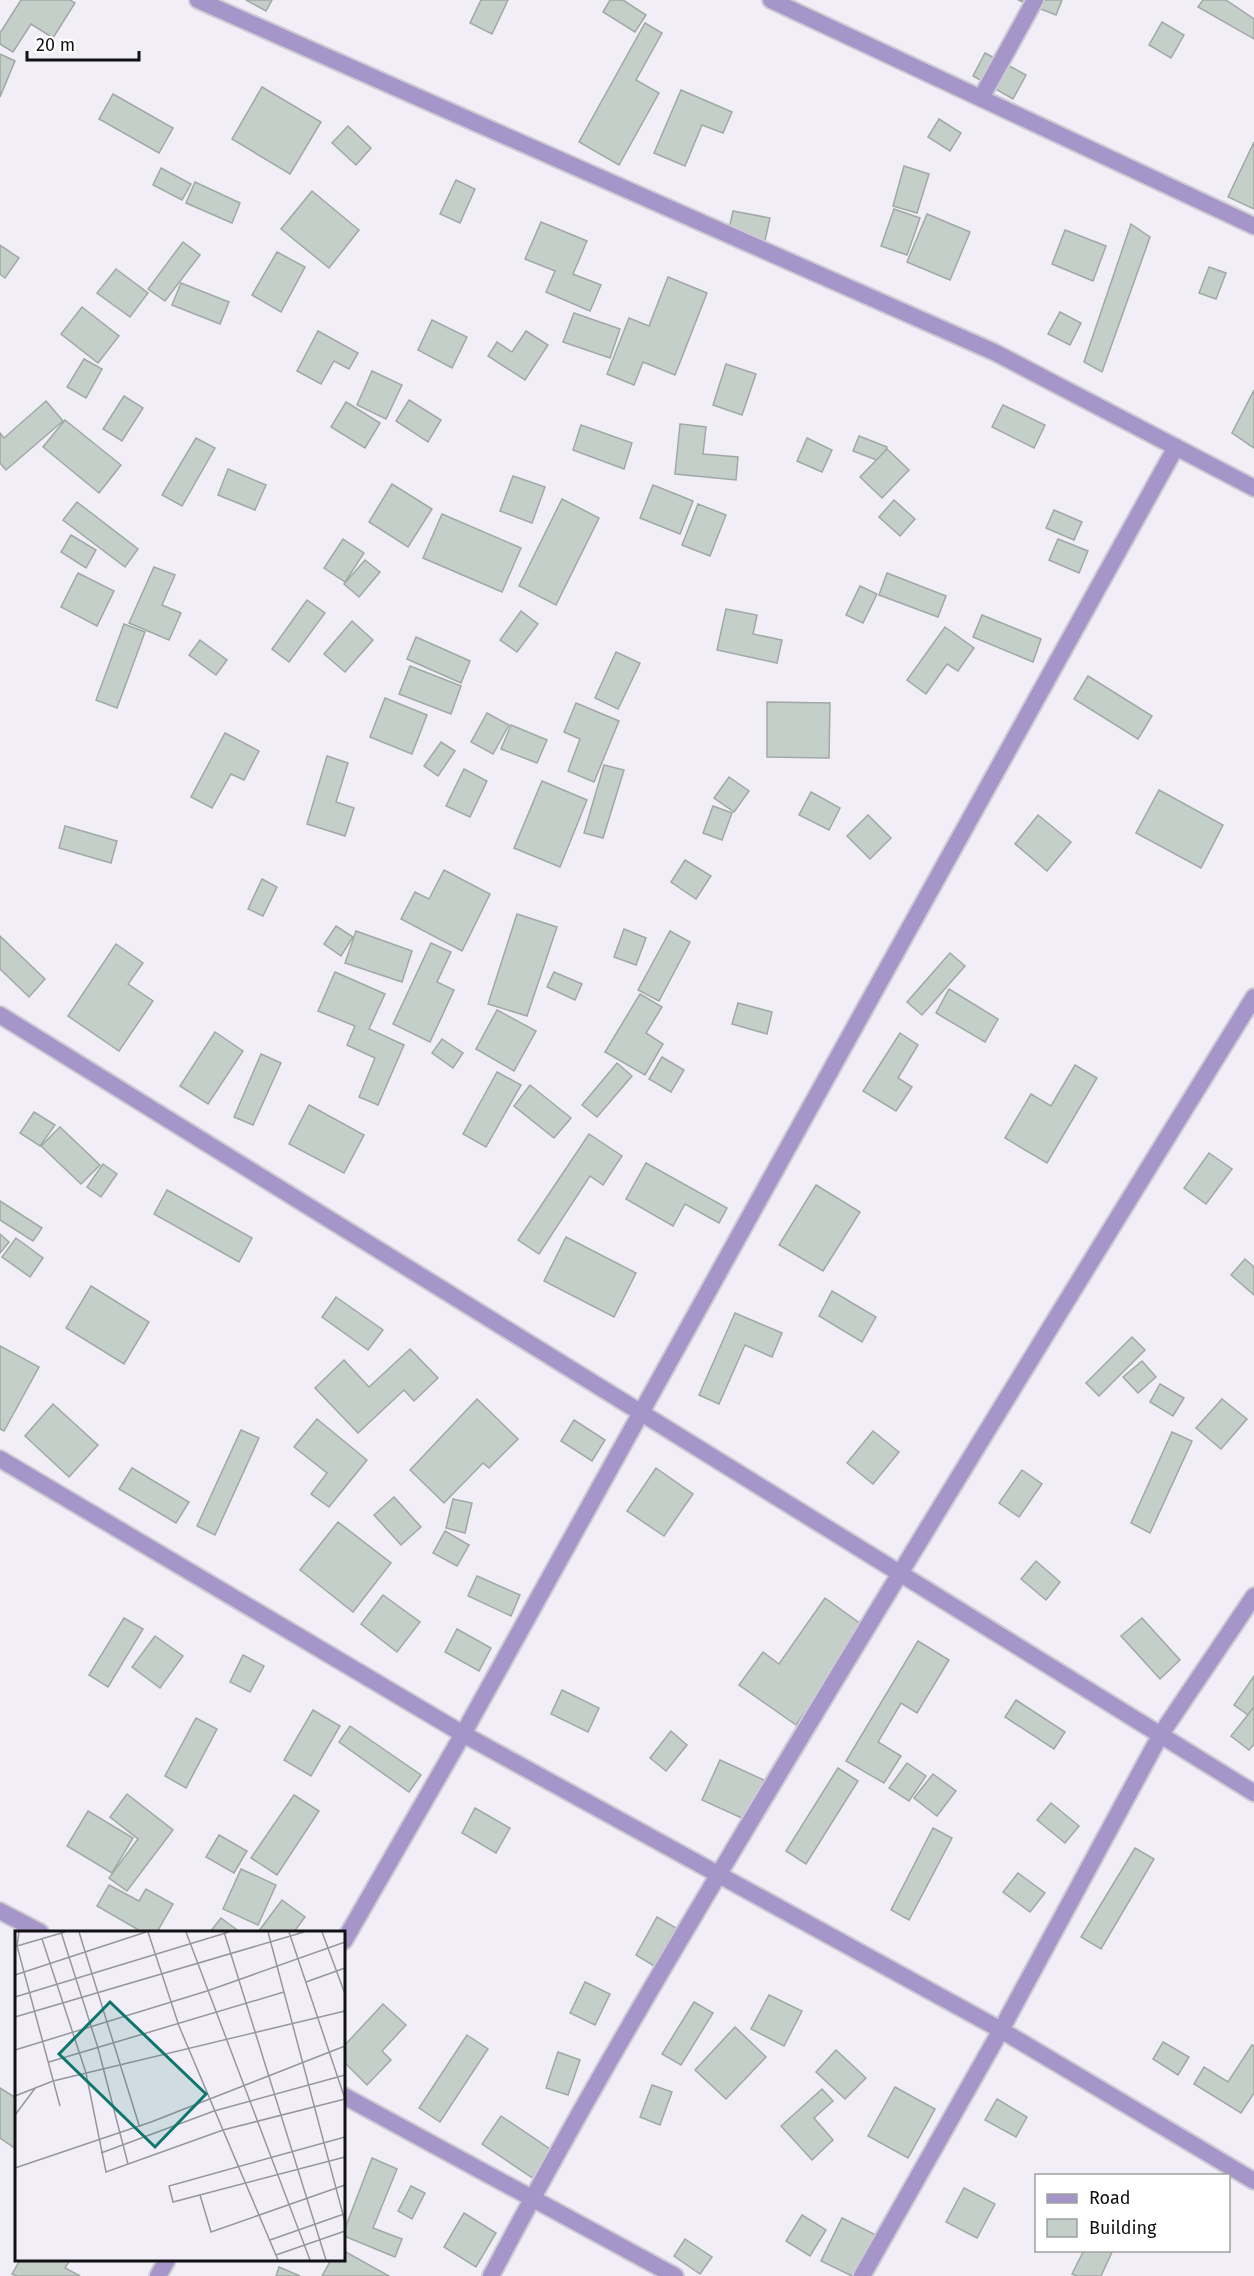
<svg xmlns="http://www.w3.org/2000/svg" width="1254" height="2276" font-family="'Fira Sans',sans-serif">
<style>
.building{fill:#c5cfca;stroke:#a0a9a4;stroke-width:1.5}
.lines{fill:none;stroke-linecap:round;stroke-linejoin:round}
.minor-casing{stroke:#cdcbd3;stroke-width:20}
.minor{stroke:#a595c8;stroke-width:16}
.inset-road{fill:none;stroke:#97969c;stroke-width:1.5}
.view{fill:#0f766e;fill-opacity:0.15;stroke:#0f766e;stroke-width:3}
.inset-edge{fill:none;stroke:#111114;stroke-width:3}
</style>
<rect width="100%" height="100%" fill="#f1eef7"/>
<g class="building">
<polygon points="21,0 70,0 75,3 53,38 31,24 13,52 0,44 0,33"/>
<polygon points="246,0 272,0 266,11"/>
<polygon points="481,0 508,0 492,34 470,23"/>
<polygon points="610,0 623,0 646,15 635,32 603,12"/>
<polygon points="1018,0 1062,0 1056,15"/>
<polygon points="1203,0 1226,0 1254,19 1254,39 1198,7"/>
<polygon points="1162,22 1184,35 1171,58 1149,45"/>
<polygon points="645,23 662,33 636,80 659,93 619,165 579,142"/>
<polygon points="985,53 1026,75 1013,99 973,76"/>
<polygon points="0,54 15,61 0,97"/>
<polygon points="262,87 321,122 290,174 232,139"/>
<polygon points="681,90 732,112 723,133 702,125 685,166 654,153"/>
<polygon points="113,94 173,128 159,153 99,119"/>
<polygon points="939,119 961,133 950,151 928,137"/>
<polygon points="348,126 371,148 356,165 332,143"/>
<polygon points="1254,142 1254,209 1228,197"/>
<polygon points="904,166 929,174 917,213 893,206"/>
<polygon points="161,168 191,184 182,200 153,185"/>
<polygon points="456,180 475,189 460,223 440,214"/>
<polygon points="195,182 240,203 232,223 186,203"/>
<polygon points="312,191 359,230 329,268 281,229"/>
<polygon points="894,209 920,218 907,255 881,246"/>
<polygon points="733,211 770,218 764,245 727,238"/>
<polygon points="927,214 970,232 950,280 907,262"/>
<polygon points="541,222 587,241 573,274 601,285 590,311 546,292 555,271 525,259"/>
<polygon points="1131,224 1150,237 1102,372 1084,362"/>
<polygon points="1065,230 1106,246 1093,281 1052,264"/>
<polygon points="183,242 200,255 165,301 148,289"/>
<polygon points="0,245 19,258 5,278 0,274"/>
<polygon points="277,252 305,267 281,312 252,295"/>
<polygon points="1209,267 1226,273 1216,299 1199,293"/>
<polygon points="116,269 148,293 130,317 97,293"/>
<polygon points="668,277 707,293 675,375 643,362 634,385 607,374 629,318 649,326"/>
<polygon points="181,283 229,302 220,324 172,305"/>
<polygon points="82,307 119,336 98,363 61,334"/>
<polygon points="1060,312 1081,323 1070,345 1048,334"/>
<polygon points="574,313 620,329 610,358 563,342"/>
<polygon points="432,320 467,337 452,368 418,350"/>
<polygon points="318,331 358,353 349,369 334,361 321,384 297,371"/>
<polygon points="526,331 548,345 525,380 488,356 497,342 512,352"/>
<polygon points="84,359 102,369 86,398 67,387"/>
<polygon points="726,364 756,374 742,415 713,405"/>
<polygon points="372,371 402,385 386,419 357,405"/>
<polygon points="1254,390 1254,448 1232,433"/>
<polygon points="124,396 143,408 122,441 103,429"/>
<polygon points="409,400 441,420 428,442 396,421"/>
<polygon points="46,401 63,421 6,470 0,463 0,433 4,438"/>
<polygon points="346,402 380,423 365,448 331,427"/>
<polygon points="1003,405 1045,425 1034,448 992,427"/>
<polygon points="65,420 121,465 99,493 43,447"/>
<polygon points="680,424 706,427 703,454 738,457 736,480 675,474"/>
<polygon points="581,425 632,443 624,469 573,450"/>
<polygon points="859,436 887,447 882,462 853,451"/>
<polygon points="196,438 215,448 182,506 162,495"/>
<polygon points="807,438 832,450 822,472 797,461"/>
<polygon points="887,449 909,470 882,498 860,477"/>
<polygon points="228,469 266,485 255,510 218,495"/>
<polygon points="513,476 545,487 532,523 500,511"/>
<polygon points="392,484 432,509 408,547 369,522"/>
<polygon points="653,485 693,501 680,534 640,518"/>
<polygon points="562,499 599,518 556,605 519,586"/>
<polygon points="894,500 915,519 900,536 879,517"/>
<polygon points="77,502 138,549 125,567 63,520"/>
<polygon points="698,504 726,515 710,556 682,545"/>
<polygon points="1054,510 1082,522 1074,540 1046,528"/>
<polygon points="442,514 521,548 502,592 423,558"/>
<polygon points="71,535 96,550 86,568 61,552"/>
<polygon points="343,539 364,553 345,582 324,568"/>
<polygon points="1058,539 1088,551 1079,573 1049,560"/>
<polygon points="365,560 380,572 359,597 344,584"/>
<polygon points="154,567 175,575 162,605 181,613 169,640 129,623"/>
<polygon points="78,573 114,591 97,626 61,607"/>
<polygon points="887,573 946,596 938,617 879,595"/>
<polygon points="860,586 877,594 863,623 846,615"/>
<polygon points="307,600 325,613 289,662 272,649"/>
<polygon points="726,609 757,615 753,634 782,640 777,663 717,650"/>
<polygon points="521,611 538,624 517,652 500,640"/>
<polygon points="982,615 1041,639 1033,662 973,637"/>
<polygon points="352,621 373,640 345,672 324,654"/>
<polygon points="124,624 145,632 117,708 96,700"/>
<polygon points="945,627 974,648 958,671 947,664 926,694 907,680"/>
<polygon points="416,637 470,661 461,683 407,659"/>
<polygon points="200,640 227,660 216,675 189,655"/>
<polygon points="616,652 640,663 618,709 595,698"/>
<polygon points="410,666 461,686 451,714 399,694"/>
<polygon points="1088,676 1152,716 1138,739 1074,699"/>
<polygon points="385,698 427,715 412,754 370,737"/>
<polygon points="767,702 830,703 829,758 767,757"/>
<polygon points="576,703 619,721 594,782 568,771 580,739 564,732"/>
<polygon points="487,713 509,725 493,754 471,742"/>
<polygon points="511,725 547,740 537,763 501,749"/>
<polygon points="225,733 259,751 244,780 231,774 212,808 191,797"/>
<polygon points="441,742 455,751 438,776 424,766"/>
<polygon points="327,756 348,763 336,802 354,808 345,836 307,824"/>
<polygon points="604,765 624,770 603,838 584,833"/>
<polygon points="464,769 487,781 470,817 446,806"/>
<polygon points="729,777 749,791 734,812 714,798"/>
<polygon points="542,781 587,800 560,867 514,848"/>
<polygon points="1159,790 1223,825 1201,868 1136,833"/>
<polygon points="811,792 840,808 829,830 799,815"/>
<polygon points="713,806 732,813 722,840 703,833"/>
<polygon points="868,815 891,838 870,859 847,836"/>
<polygon points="1038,815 1071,842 1047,871 1015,844"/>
<polygon points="65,826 117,841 111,863 59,848"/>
<polygon points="685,860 711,876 696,899 671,882"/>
<polygon points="444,870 490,894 462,951 401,919 415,892 429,899"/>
<polygon points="262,879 277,887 263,916 248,909"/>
<polygon points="517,914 557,927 527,1016 488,1004"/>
<polygon points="336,926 353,937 341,956 324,944"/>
<polygon points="624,929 646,938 636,965 614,957"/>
<polygon points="356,931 412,951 402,982 345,963"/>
<polygon points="670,931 690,942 659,1001 638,990"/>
<polygon points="0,936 45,979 29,997 0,969"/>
<polygon points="431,943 451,952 437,982 454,990 430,1042 393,1024"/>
<polygon points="116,944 143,963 128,984 153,1001 119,1051 68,1016"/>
<polygon points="950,953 965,966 922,1015 907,1002"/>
<polygon points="335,972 385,994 369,1029 404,1045 378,1105 359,1097 375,1058 347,1045 355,1026 318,1011"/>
<polygon points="554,972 582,984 575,1000 547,987"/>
<polygon points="949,989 998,1019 985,1042 936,1013"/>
<polygon points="640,994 662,1007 646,1033 663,1044 645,1075 605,1052"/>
<polygon points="738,1003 772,1012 767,1034 732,1024"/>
<polygon points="497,1010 536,1031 514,1071 476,1049"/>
<polygon points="215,1032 243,1051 208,1104 180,1086"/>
<polygon points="900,1033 918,1045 898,1078 912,1087 896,1111 863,1091"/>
<polygon points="442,1039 463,1053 453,1068 432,1053"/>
<polygon points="261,1054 281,1063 253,1125 234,1117"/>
<polygon points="662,1057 684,1070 671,1092 649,1079"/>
<polygon points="617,1063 632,1076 597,1117 582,1105"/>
<polygon points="1075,1065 1097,1078 1047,1163 1005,1138 1031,1094 1051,1106"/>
<polygon points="497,1072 521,1085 486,1147 463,1134"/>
<polygon points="530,1085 571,1118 554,1138 514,1106"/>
<polygon points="309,1105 364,1135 344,1173 289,1144"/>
<polygon points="34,1112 55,1125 40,1146 20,1133"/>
<polygon points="60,1127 100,1165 81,1184 41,1146"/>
<polygon points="589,1134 622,1156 603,1185 590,1176 539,1254 518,1240"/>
<polygon points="1209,1153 1232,1169 1206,1204 1184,1188"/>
<polygon points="646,1163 727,1208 719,1223 685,1204 673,1226 626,1199"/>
<polygon points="103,1164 117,1174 101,1197 87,1187"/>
<polygon points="816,1185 860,1212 823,1271 779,1245"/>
<polygon points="167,1190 252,1238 239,1262 154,1214"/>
<polygon points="0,1201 42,1228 33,1241 0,1220"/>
<polygon points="0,1234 9,1242 0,1253"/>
<polygon points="566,1237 636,1273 614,1317 544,1281"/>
<polygon points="16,1238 43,1258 30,1277 2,1257"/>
<polygon points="1245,1259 1254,1267 1254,1295 1231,1275"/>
<polygon points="91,1286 149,1322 124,1364 66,1328"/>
<polygon points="832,1291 876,1317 862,1342 819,1316"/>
<polygon points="336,1297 383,1330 368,1350 322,1317"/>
<polygon points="735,1313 782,1333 772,1357 745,1345 719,1404 699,1395"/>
<polygon points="1132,1337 1145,1350 1099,1396 1086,1383"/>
<polygon points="0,1346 39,1367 4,1431 0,1429"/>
<polygon points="410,1349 438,1378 414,1401 404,1390 358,1433 315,1388 344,1360 369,1387"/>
<polygon points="1142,1361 1156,1377 1138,1393 1123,1377"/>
<polygon points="1160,1384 1184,1398 1173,1416 1150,1402"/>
<polygon points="477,1399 518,1439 489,1468 483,1463 444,1503 410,1470"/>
<polygon points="1222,1399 1247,1419 1221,1449 1196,1428"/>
<polygon points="53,1404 98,1445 69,1477 25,1436"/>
<polygon points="317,1419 367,1460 329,1507 311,1494 327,1473 294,1447"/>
<polygon points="574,1420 605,1440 592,1461 561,1441"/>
<polygon points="241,1430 259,1438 215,1535 197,1526"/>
<polygon points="873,1431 899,1452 873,1484 847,1463"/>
<polygon points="1172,1432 1192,1441 1150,1533 1131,1523"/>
<polygon points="132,1468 189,1502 176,1523 119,1489"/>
<polygon points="656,1468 693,1494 664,1536 627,1511"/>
<polygon points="1022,1470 1042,1484 1019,1517 999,1503"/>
<polygon points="394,1497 421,1527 401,1545 374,1515"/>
<polygon points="453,1499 472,1503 465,1533 446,1528"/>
<polygon points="338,1522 391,1563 353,1612 300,1570"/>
<polygon points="445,1531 469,1545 457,1566 433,1553"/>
<polygon points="1036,1561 1060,1582 1046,1600 1021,1579"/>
<polygon points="477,1576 520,1595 511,1616 468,1596"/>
<polygon points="383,1595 420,1622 397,1652 361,1624"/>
<polygon points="825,1598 865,1627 796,1725 739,1685 763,1652 779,1664"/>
<polygon points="124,1618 143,1629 108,1687 89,1675"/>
<polygon points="1142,1618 1180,1660 1160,1679 1121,1636"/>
<polygon points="457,1629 491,1648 479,1671 445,1652"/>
<polygon points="155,1636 183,1656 160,1688 132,1667"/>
<polygon points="918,1641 949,1660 917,1713 901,1703 878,1742 901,1756 884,1783 846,1761"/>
<polygon points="243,1655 264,1666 250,1692 230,1682"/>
<polygon points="1254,1676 1254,1713 1251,1717 1234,1705"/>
<polygon points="562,1690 599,1708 588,1732 551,1714"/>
<polygon points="1016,1700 1065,1732 1054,1749 1005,1717"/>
<polygon points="1254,1707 1254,1744 1249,1750 1231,1736"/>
<polygon points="313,1710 340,1726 311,1776 284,1760"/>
<polygon points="196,1718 217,1729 186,1788 165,1776"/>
<polygon points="350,1726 421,1775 409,1792 339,1742"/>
<polygon points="671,1731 687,1745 666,1771 650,1758"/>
<polygon points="720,1760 764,1780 746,1820 702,1800"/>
<polygon points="907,1763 926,1776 909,1801 889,1788"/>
<polygon points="838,1768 858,1781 806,1864 786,1851"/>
<polygon points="933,1774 956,1791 937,1816 914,1798"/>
<polygon points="127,1794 173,1830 127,1891 109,1878 138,1839 110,1817"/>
<polygon points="294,1795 319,1811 277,1875 251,1858"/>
<polygon points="1051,1803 1079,1826 1065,1843 1037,1820"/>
<polygon points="475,1808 510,1828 496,1853 462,1833"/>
<polygon points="88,1811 133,1838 112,1873 67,1846"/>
<polygon points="933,1828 952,1838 909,1920 891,1910"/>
<polygon points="219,1835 247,1851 234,1873 206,1857"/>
<polygon points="1135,1848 1154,1859 1101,1949 1081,1937"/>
<polygon points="241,1869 276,1885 258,1925 223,1909"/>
<polygon points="1018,1873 1045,1893 1030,1912 1003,1892"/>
<polygon points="109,1885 139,1901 146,1889 173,1904 157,1932 142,1932 97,1906"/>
<polygon points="282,1900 305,1917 294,1932 258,1932"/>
<polygon points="657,1917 676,1928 654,1966 636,1955"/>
<polygon points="221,1918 240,1932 210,1932"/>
<polygon points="585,1982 610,1994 595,2025 570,2013"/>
<polygon points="769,1995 802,2011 784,2046 751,2029"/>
<polygon points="694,2002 713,2013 681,2065 662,2054"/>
<polygon points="383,2004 406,2025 382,2051 391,2060 367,2085 344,2062 344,2046"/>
<polygon points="735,2027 766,2057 726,2099 695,2070"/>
<polygon points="467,2035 488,2049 440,2122 419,2108"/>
<polygon points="1163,2042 1189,2057 1178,2075 1153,2059"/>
<polygon points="1252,2045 1254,2046 1254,2093 1241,2113 1194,2084 1204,2067 1228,2082"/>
<polygon points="836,2050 866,2078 845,2099 816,2072"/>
<polygon points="558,2052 580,2060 568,2095 546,2088"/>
<polygon points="652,2085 672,2092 660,2125 640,2117"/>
<polygon points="895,2087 935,2109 908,2158 868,2136"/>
<polygon points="0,2088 16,2098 16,2149 0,2138"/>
<polygon points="822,2089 833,2101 814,2118 833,2140 812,2160 781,2126"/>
<polygon points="997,2099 1027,2117 1016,2137 985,2120"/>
<polygon points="501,2116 556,2153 537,2181 482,2144"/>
<polygon points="372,2158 397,2169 373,2228 402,2239 395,2257 344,2236 344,2231"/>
<polygon points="411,2186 425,2193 412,2219 398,2211"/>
<polygon points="964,2188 995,2204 977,2238 946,2222"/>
<polygon points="464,2213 496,2233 476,2267 444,2247"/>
<polygon points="802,2215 826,2230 810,2256 786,2241"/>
<polygon points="842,2218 878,2236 859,2276 852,2276 821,2261"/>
<polygon points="685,2239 712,2257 700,2274 674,2256"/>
<polygon points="1084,2250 1113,2250 1101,2276 1077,2276 1072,2274"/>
<polygon points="344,2251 389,2276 322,2276 331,2260 344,2260"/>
<polygon points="20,2260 70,2260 65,2268 80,2276 17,2276 12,2274"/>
<polygon points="279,2267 300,2276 276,2276"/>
</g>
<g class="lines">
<defs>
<g id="minor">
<polyline points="198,0 994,352 1254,488"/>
<polyline points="771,0 1254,226"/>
<polyline points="981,98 1035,0"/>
<polyline points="0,1015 1254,1793"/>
<polyline points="0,1459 463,1734 1001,2030 1254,2181"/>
<polyline points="0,1911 40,1932"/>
<polyline points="344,1941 463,1734 1176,447"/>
<polyline points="344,2096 675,2276"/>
<polyline points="158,2276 167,2260"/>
<path d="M491 2276C587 2093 694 1915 801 1737 950 1489 1102 1243 1254 997"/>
<polyline points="862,2276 1001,2030 1161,1734 1254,1596"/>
</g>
</defs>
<use href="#minor" class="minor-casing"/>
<use href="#minor" class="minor"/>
</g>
<g transform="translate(15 1931)">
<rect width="330" height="330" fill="#f1eef7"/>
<path class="inset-road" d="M4 1 2 15 45 175M46 1 83 117 113 233M64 1 124 194M133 1 164 95 263 329M171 1 295 329M209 1 311 329M253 1 330 291M274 1 330 168M307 1 330 63M27 8 71 142 91 241 208 199 330 168M2 15 50 1M0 44 131 1M291 51 330 37M0 66 214 1M0 86 289 1M0 119 192 60 330 11M34 131 269 61M0 165 38 150 330 80M0 184 21 156M330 206 154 255 158 271 330 226M86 222 199 180 330 144M0 237 136 191 330 115M185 264 196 301 330 254M255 309 329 283M261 324 330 300"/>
<path class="view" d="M95 71 191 163 140 216 44 123Z"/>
<rect width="330" height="330" class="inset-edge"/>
</g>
<rect x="1035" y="2174" width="195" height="78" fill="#ffffff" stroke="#a0a0a1" stroke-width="1.5"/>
<rect x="1047" y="2194" width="30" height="9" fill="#a595c8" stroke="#a0a0a1" stroke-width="1.5"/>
<text x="1089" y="2204" font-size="18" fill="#111114">Road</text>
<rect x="1047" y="2219" width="30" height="18" fill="#c5cfca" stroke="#a0a0a1" stroke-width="1.5"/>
<text x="1089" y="2234" font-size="18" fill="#111114">Building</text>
<path d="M27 51v9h112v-9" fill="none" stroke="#111114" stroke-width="3"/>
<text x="36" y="51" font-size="18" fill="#111114" stroke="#ffffff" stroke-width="4.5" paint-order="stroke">20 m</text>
</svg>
